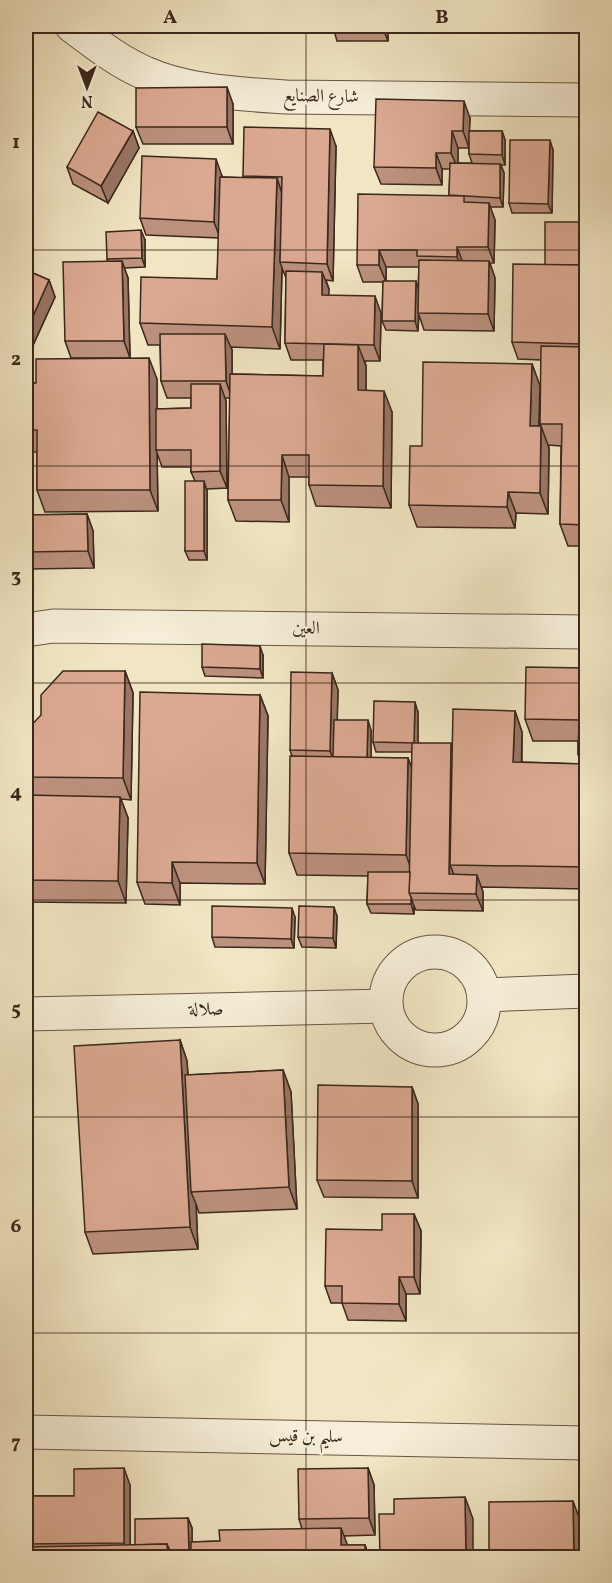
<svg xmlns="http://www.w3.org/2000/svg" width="612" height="1583" font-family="Vollkorn,Amiri,serif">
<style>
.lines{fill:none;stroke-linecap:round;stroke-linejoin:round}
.street-casing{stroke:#685645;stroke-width:35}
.street{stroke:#f6eed8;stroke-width:33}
.wall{fill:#bc917e;stroke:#3b271b;stroke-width:1.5;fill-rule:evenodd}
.shaded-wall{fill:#997666;stroke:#3b271b;stroke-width:1.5}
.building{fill:#dba992;stroke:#3b271b;stroke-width:1.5}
.grid{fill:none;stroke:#3b271b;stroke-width:1.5;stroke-opacity:0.55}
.labels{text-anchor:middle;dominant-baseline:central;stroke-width:4.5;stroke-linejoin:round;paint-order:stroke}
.street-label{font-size:18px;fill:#3b271b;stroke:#f6eed8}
.neatline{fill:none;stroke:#3b271b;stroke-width:2}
.grid-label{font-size:20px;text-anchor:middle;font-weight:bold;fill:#3b271b}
</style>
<rect width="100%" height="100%" fill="#f1e5c3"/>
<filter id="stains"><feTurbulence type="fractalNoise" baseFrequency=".00333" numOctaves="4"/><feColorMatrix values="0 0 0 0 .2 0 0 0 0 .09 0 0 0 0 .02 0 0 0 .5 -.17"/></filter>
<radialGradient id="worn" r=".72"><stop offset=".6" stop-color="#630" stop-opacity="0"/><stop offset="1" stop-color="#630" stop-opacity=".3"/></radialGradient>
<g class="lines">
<defs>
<g id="street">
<path d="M72 26C95 43 119 62 145 73 187 92 241 94 286 97L586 100"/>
<polyline points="26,630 53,626 586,632"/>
<circle cx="435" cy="1001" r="49"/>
<polyline points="485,995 586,991"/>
<polyline points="26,1014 386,1006"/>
<polyline points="26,1432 586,1443"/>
</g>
</defs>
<use href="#street" class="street-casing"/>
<use href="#street" class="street"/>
</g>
<g class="wall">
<polygon points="388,26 388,41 337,41 334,31"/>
<polygon points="233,104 233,144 143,144 136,127"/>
<path d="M470 118 469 131H502L505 140V165H501L504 173 503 207H490L495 220 494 263H490L495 278 494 331 424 330 419 315 418 331 386 330 382 321 383 282H363L357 265 449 195 450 169H442V185L381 184 374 167ZM458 148H469V154L472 163H458ZM386 267H419L418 289 386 281Z"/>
<polygon points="133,131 139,148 108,203 73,184 67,167"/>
<path d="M336 146 333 281 326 280 329 289 328 295 381 313 380 361H365L366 366V390L392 412 391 508 316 506 309 485V477H289V522L236 521 228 500 230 398H225L226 401 227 488 207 489V560H189L185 551 195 481 191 472V467H162L157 453 158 511 45 512 37 490V452H26V383L157 379V409L191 408V398H167L161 381 160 345H148L140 323 217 279 219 238 146 235 140 218 222 176V177L244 178 243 176ZM282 268 286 278 285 343 291 360H323V376L232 374V350L231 347 280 349Z"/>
<polygon points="553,150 552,213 512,213 509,203"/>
<polygon points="586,222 586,546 568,546 560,524 561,446 548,445 549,448 548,514 516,513 515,528 417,527 409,505 422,446 532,364 540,386 539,426 540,426 540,424 541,360 518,359 512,342 545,265"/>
<polygon points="145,240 145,267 124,268 128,278 130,358 71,358 65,341 108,262 107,259"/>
<polygon points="26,270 49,280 55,297 29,354 26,353"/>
<polygon points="26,513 26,515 87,514 93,531 94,568 26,569"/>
<polygon points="263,655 263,678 205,676 202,667"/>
<polygon points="586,668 586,889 481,887 483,892 483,911 416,910 414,906 414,914 371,913 367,904 368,876 297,875 289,853 292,756 290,750 332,673 338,690 337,720 371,730 371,758 408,758 412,769 412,752 376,752 373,742 418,712 418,743 453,748 515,711 522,732 522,762 581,764 578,754 578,741 533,741 525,719"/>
<polygon points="125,671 133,693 131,800 121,799 128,818 126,903 26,902 26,731"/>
<polygon points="260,695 268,716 265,884 180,883 180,905 145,904 137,882"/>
<polygon points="337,916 336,948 302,947 298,937"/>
<polygon points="295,917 294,948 215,947 212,937"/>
<polygon points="180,1040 187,1061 188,1075 283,1070 291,1092 297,1209 199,1213 196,1204 198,1249 93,1254 85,1232"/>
<polygon points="412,1087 418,1104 418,1198 324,1197 317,1180"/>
<polygon points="414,1214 421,1231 420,1294 406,1294 406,1321 348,1320 342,1303 331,1303 325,1286 382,1230"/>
<polygon points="368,1468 374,1485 375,1535 344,1536 347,1545 365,1545 369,1557 28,1557 26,1551 26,1496 74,1496 130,1485 130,1545 135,1545 188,1518 192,1528 192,1542 220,1541 302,1529 299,1519"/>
</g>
<g class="shaded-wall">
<polygon points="384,26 388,26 388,41 384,31"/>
<polygon points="227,87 233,104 233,144 227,127"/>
<polygon points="464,101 470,118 469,148 463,131"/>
<polygon points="330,129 336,146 333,281 327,264"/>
<polygon points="133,131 139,148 108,203 101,186"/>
<polygon points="452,131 458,148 458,169 451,153"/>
<polygon points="502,131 505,140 505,165 502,155"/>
<polygon points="550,140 553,150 552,213 548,204"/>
<polygon points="436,153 442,169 442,185 436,168"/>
<polygon points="216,159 222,176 220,238 214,222"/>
<polygon points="500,164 504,173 503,207 500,198"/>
<polygon points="277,178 284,200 280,262 282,268 280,349 272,327"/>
<polygon points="489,203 495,220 494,263 488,247"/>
<polygon points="141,230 145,240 145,267 142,258"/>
<polygon points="457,247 463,263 463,274 457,257"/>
<polygon points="379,250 386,267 386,282 379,265"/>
<polygon points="122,261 128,278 130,358 124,341"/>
<polygon points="489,261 495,278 494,331 488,314"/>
<polygon points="583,265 586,276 586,358 581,344"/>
<polygon points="322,272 329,289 328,312 322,295"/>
<polygon points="49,280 55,297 29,354 26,344 26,332"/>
<polygon points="416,281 419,291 418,331 415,321"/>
<polygon points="375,296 381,313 380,361 374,345"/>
<polygon points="225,334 232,350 232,398 226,381"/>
<polygon points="358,345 366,366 366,412 358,390"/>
<polygon points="149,358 157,379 157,450 156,450 157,453 158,511 150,490"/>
<polygon points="532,364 540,386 538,448 530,426"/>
<polygon points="220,384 226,401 227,488 220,471"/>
<polygon points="384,391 392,412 391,508 383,486"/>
<polygon points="541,426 549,448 548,514 540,493"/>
<polygon points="282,455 289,477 289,522 281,500"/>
<polygon points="204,481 207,491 207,560 204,551"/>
<polygon points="508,492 516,513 515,528 507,507"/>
<polygon points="87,514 93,531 94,568 88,551"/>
<polygon points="260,646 263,655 263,678 260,669"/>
<polygon points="125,671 133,693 131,800 123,778"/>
<polygon points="332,673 338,690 336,768 330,751"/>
<polygon points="260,695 268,716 265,884 257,863"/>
<polygon points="415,702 418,712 418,752 414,743"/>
<polygon points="515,711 522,732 521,784 513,762"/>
<polygon points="368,720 371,730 371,768 367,759"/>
<polygon points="451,743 457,760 450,865 455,877 449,874"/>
<polygon points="408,758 416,780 414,877 406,855"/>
<polygon points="120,797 128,818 126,903 118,881"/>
<polygon points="172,862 180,883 180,905 172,883"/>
<polygon points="477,875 483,892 483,911 476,894"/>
<polygon points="411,897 414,906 414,914 411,904"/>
<polygon points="334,907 337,916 336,948 333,938"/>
<polygon points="292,908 295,917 294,948 291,939"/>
<polygon points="180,1040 187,1061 195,1191 191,1192 196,1204 198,1249 190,1227"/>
<polygon points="283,1070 291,1092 297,1209 289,1187"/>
<polygon points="412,1087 418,1104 418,1198 412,1181"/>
<polygon points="414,1214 421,1231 420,1294 414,1277"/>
<polygon points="399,1277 406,1294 406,1321 399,1304"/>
<polygon points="124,1468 130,1485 130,1557 124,1543"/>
<polygon points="368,1468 374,1485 375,1535 369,1518"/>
<polygon points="465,1497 473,1519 473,1557 466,1557"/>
<polygon points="573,1501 581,1523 581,1557 574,1557"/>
<polygon points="188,1518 192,1528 192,1557 191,1557 189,1553"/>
<polygon points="341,1528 349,1549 341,1545"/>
<polygon points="167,1544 172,1557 168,1557"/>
<polygon points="365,1545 369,1557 365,1557"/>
</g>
<g class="building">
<rect x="334" y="26" width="50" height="5"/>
<polygon points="227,87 227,127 136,127 136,88"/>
<polygon points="376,99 464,101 463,131 452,131 451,153 436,153 436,168 374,167"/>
<polygon points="98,112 133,131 101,186 67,167"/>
<polygon points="244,127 330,129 327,264 280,262 282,177 243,176"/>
<polygon points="469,131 502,131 502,155 469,154"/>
<polygon points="510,140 550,140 548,204 509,203"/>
<polygon points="142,156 216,159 214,222 140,218"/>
<polygon points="450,163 500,164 500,198 449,195"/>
<polygon points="220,177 277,178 272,327 140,323 141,277 217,279"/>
<polygon points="358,194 464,196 464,202 489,203 488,247 457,247 457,257 417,256 417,250 379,250 379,265 357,265"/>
<polygon points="545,222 586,222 586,268 584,268 583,265 545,265"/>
<polygon points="141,230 142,258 107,259 106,232"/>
<polygon points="419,260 489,261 488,314 418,313"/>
<polygon points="122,261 124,341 65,341 63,262"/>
<polygon points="513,264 583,265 581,344 512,342"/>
<polygon points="26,270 49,280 26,332"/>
<polygon points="286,271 322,272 322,295 375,296 374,345 285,343"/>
<polygon points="383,281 416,281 415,321 382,321"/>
<polygon points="160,334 225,334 226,381 161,381"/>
<polygon points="324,344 358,345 358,390 384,391 383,486 309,485 309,455 282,455 281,500 228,500 230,374 323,376"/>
<polygon points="541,346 586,347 586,525 560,524 562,424 540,424"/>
<polygon points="149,358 150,490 37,490 37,430 26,430 26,383 36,383 36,359"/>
<polygon points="423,362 532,364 530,426 541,426 540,493 508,492 507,507 409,505 410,446 422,446"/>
<polygon points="191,384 220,384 220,471 191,472 191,450 156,450 156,409 191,408"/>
<rect x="185" y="481" width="19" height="70"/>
<polygon points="87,514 88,551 26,552 26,515"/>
<polygon points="202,644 260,646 260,669 202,667"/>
<polygon points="526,667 586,668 586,754 578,754 579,720 525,719"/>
<polygon points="63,671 125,671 123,778 26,777 26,731 41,715 41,695"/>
<polygon points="291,672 332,673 330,751 290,750"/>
<polygon points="140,692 260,695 257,863 172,862 172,883 137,882"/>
<polygon points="374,701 415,702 414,743 373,742"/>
<polygon points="453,709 515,711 513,762 586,764 586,867 450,865"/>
<polygon points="334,720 368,720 367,758 333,757"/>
<polygon points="412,743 451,743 449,874 477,875 476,894 409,893"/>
<polygon points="290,756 408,758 406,855 289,853"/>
<polygon points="26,795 120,797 118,881 26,880"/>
<polygon points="368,872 410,872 409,893 411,897 411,904 367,904"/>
<polygon points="212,906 292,908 291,939 212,937"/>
<polygon points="299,906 334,907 333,938 298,937"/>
<polygon points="180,1040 190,1227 85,1232 74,1046"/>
<polygon points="283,1070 289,1187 191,1192 185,1075"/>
<polygon points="318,1085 412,1087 412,1181 317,1180"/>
<polygon points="382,1214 414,1214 414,1277 399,1277 399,1304 342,1303 342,1286 325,1286 326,1229 382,1230"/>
<polygon points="124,1468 124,1543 26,1544 26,1496 74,1496 74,1469"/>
<polygon points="368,1468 369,1518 299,1519 298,1469"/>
<polygon points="465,1497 466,1557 380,1557 379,1514 394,1514 394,1499"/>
<polygon points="573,1501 574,1557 489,1557 489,1502"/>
<polygon points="188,1518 189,1553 171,1553 167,1544 135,1545 135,1519"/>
<polygon points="341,1528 341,1545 365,1545 365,1557 191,1557 191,1542 220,1541 219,1530"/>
<polygon points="167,1544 168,1557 29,1557 28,1547"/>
</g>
<path class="grid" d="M306 26V1558M26 250H586M26 466H586M26 683H586M26 900H586M26 1117H586M26 1333H586"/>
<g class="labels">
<g class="street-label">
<text transform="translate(321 97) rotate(1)">شارع الصنايع</text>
<text transform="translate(306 629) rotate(1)">العين</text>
<text transform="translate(206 1010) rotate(-1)">صلالة</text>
<text transform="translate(306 1437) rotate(1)">سليم بن قيس</text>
</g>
</g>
<rect width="612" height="1583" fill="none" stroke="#f1e5c3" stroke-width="66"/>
<g transform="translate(87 87) rotate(180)" stroke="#f6eed8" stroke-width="4.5" paint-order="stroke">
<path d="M0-4.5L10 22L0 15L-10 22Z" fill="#3b271b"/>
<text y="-9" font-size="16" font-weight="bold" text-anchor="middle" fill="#3b271b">N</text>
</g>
<rect x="33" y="33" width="546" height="1517" class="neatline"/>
<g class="grid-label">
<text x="170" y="23">A</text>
<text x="442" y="23">B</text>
<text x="16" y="148">1</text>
<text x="16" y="365">2</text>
<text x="16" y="582">3</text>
<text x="16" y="798">4</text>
<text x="16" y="1015">5</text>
<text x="16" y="1232">6</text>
<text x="16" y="1448">7</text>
</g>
<rect width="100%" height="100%" filter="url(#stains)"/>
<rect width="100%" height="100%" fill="url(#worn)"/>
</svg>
